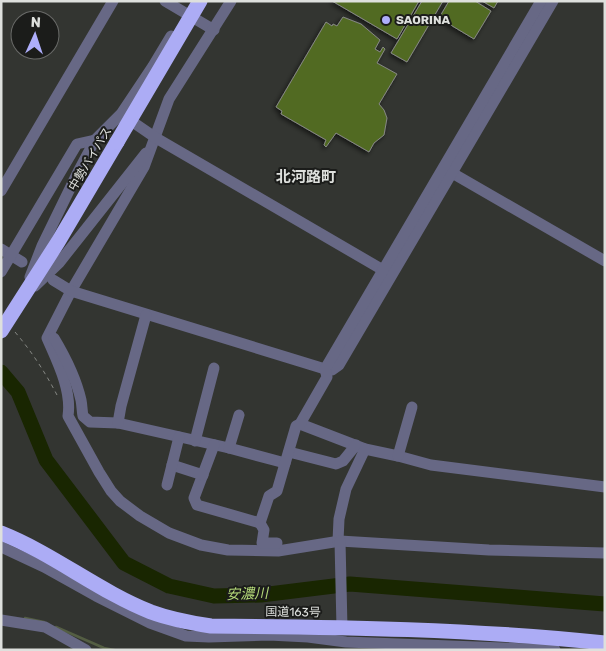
<svg xmlns="http://www.w3.org/2000/svg" width="606" height="651" font-family="Rubik,'Noto Sans JP',sans-serif">
<style>
.lines{fill:none;stroke-linecap:round;stroke-linejoin:round}
.stream{stroke:#545e43;stroke-width:2.5}
.river{stroke:#192601;stroke-width:15}
.building{fill:#516a22;stroke:#868884;filter:url(#shadow)}
.path{stroke:#868884;stroke-width:1;stroke-dasharray:4 4;stroke-linecap:butt}
.minor{stroke:#676885;stroke-width:11}
.highway{stroke:#acacf5;stroke-width:15}
.highway-bridge{stroke:#acacf5;stroke-width:15}
.poi-dot{fill:#aeaefb;stroke:#1b1c1a;stroke-width:2}
.labels{text-anchor:middle;dominant-baseline:central;stroke-width:4;stroke-linejoin:round;paint-order:stroke}
.poi-label{font-size:12px;font-weight:bold;fill:#dee0dd;stroke:#1b1c1a;text-anchor:start}
.street-label{font-size:12px;fill:#dee0dd;stroke:#1b1c1a}
.water-label{font-size:14px;font-style:italic;fill:#b5db79;stroke:#1b1c1a}
.quarter-label{font-size:15px;font-weight:bold;fill:#dee0dd;stroke:#1b1c1a}
</style>
<defs>
<filter id="shadow"><feDropShadow dx="-2" dy="2" stdDeviation="2.5" flood-color="#0009"/></filter>
</defs>
<rect width="100%" height="100%" fill="#333531"/>
<g class="lines">
<g class="stream">
<polyline points="25,618 44,622"/>
<polyline points="56,627 104,648 114,650"/>
</g>
<polyline class="river" points="1,372 18,392 46,460 124,563 169,586 214,596 261,595 350,584 605,604"/>
</g>
<g class="building">
<polygon points="332,1 419,1 397,39"/>
<polygon points="422,1 443,1 407,62 391,53"/>
<polygon points="449,1 475,1 491,11 474,39 439,18"/>
<polygon points="482,1 498,1 494,8"/>
<polygon points="343,17 361,24 380,40 375,49 380,52 383,47 385,49 377,63 397,74 379,104 384,110 387,118 384,135 374,143 369,152 336,133 326,147 324,145 326,140 281,114 282,111 276,107 326,22 332,26 333,24 337,26"/>
</g>
<g class="lines">
<path class="path" d="M15 332C32 352 45 372 57 395"/>
<g class="minor">
<polyline points="165,1 214,30"/>
<path d="M231 1 169 99 144 167 71 291 47 338C57 361 72 390 68 416L99 472 111 491 120 501 140 516 169 533 201 545 228 550 278 551 340 541 489 550 605 553"/>
<polyline points="124,116 156,138 383,270"/>
<polyline points="447,170 605,261"/>
<polyline points="1,191 113,1"/>
<polyline points="1,249 22,262"/>
<polyline points="1,272 77,144 95,140"/>
<polyline points="30,277 42,246 79,170 95,140 121,114 153,66 171,36"/>
<polyline points="53,280 71,291 325,369 332,370 339,365 553,1"/>
<polyline points="35,286 59,263 146,153"/>
<path d="M54 338C66 358 76 378 81 400 82 405 82 411 83 416L90 422 118 423 229 448 285 463"/>
<polyline points="118,423 121,406 146,315"/>
<polyline points="300,424 365,449 398,456 431,465 605,487"/>
<polyline points="195,441 214,368"/>
<polyline points="214,445 194,498 197,505 260,523"/>
<polyline points="229,448 239,415"/>
<polyline points="289,452 336,464 343,461 356,445"/>
<polyline points="398,456 412,407"/>
<polyline points="172,465 203,475"/>
<polyline points="167,485 179,437"/>
<polyline points="338,541 339,519 346,489 365,449"/>
<polyline points="340,541 342,628"/>
<polyline points="277,543 262,543 264,530 260,523 269,496 277,491 296,426 300,424 327,377 325,369 541,1"/>
<polyline points="1,547 44,567 96,596 150,623 186,636 209,637 269,635 308,637 346,642 555,650"/>
<polyline points="1,620 45,627 86,650"/>
</g>
<g class="highway">
<polyline points="1,331 58,242 117,142"/>
<path d="M1 533C54 554 98 591 151 612 170 619 191 623 211 626 342 627 474 629 605 643"/>
</g>
<polyline class="highway-bridge" points="117,142 200,1"/>
</g>
<circle class="poi-dot" cx="386" cy="20" r="5"/>
<g class="labels">
<g class="poi-label">
<text x="396" y="20">SAORINA</text>
</g>
<g class="street-label">
<text transform="translate(90 159) rotate(-59)">中勢バイパス</text>
<text transform="translate(293 612) rotate(1)">国道163号</text>
</g>
<g class="water-label">
<text transform="translate(247 594) rotate(-2)">安濃川</text>
</g>
<g class="quarter-label">
<text x="306" y="177">北河路町</text>
</g>
</g>
<rect width="606" height="651" fill="none" stroke="#dee0dd" stroke-width="5"/>
<g transform="translate(35 35) rotate(3)"><circle r="24" fill="#1b1c1a" stroke="#696a68"/>
<path d="M0-4L9 19L0 12L-9 19Z" fill="#aeaefb"/>
<text y="-8" font-size="14" font-weight="bold" text-anchor="middle" fill="#dee0dd">N</text>
</g>
</svg>
